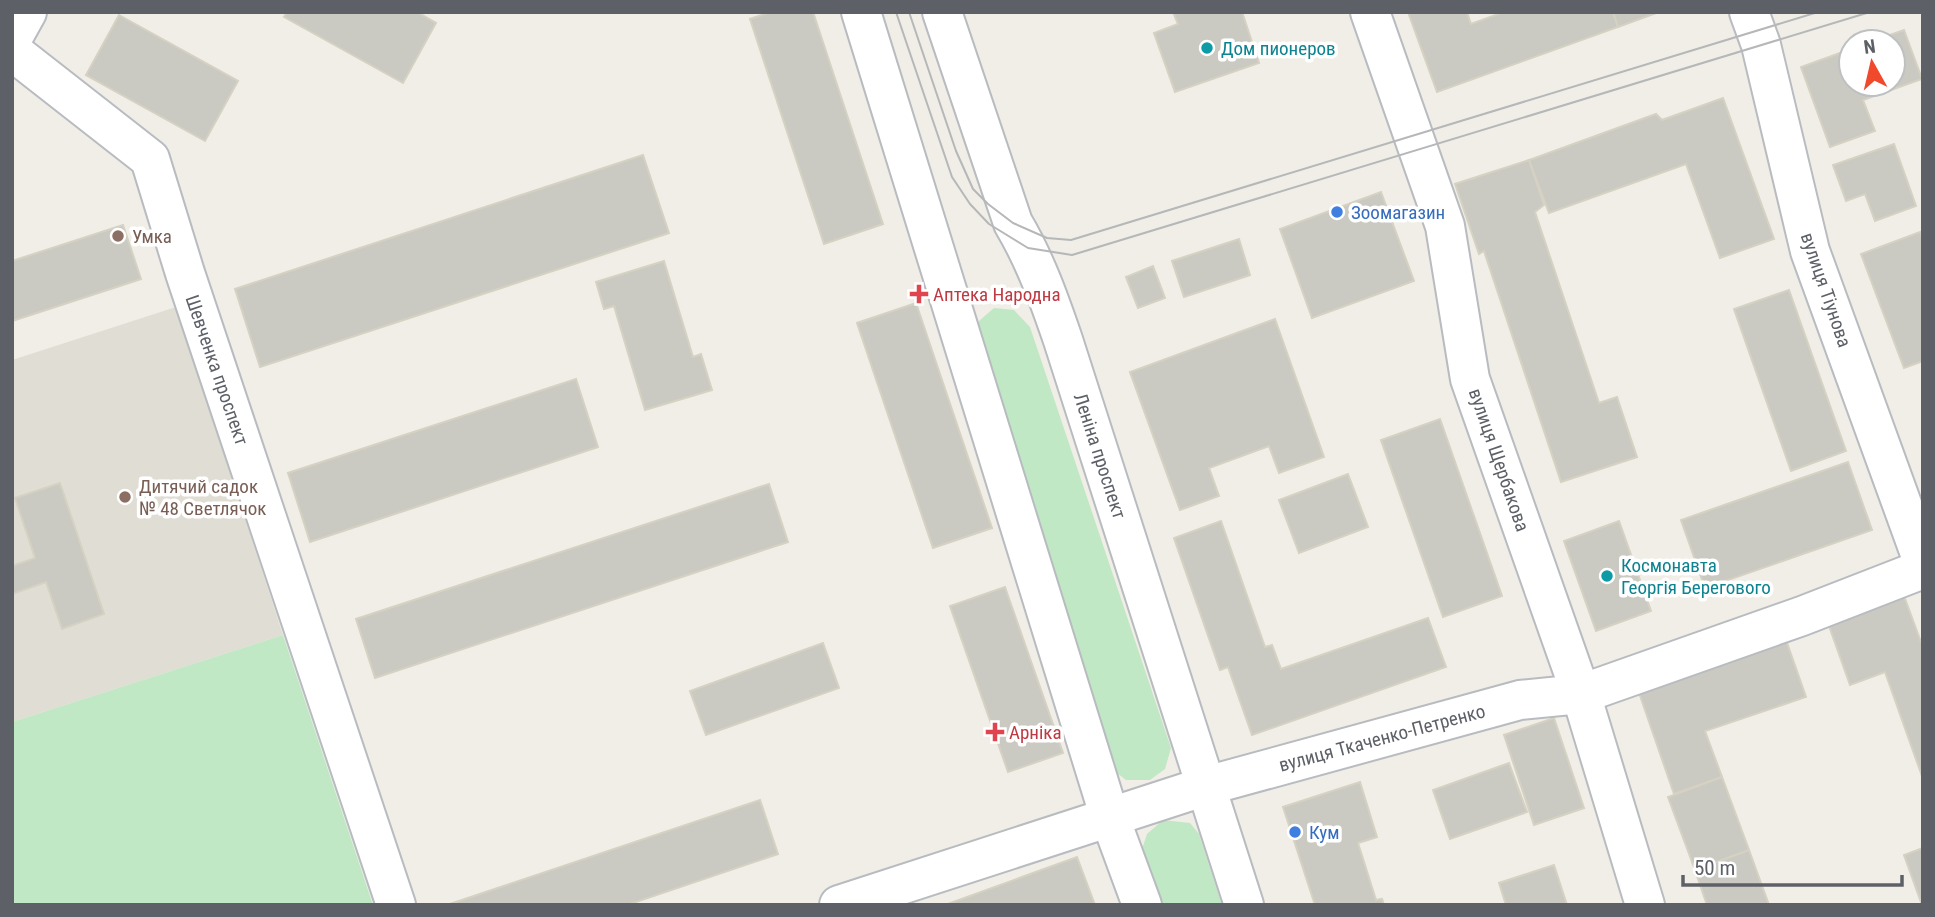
<svg xmlns="http://www.w3.org/2000/svg" width="1935" height="917" font-family="'Roboto Condensed',sans-serif">
<style>
.education{fill:#e0ded4}
.green{fill:#c1e8c4}
.building{fill:#cbcac2;stroke:#d5d1c3;stroke-width:2}
.lines{fill:none;stroke-linecap:round;stroke-linejoin:round}
.minor-casing{stroke:#b8bbc0;stroke-width:42}
.minor{stroke:#fff;stroke-width:38}
.tram{stroke:#b6b7b8;stroke-width:2}
.culture-dot{fill:#0f9aa8;stroke:#fff;stroke-width:2.5}
.shop-dot{fill:#3f7fe0;stroke:#fff;stroke-width:2.5}
.education-dot{fill:#8d6e63;stroke:#fff;stroke-width:2.5}
.health-dot{fill:#e0444e;stroke:#fff;stroke-width:2.5}
.labels{text-anchor:middle;dominant-baseline:central;stroke-width:7;stroke-linejoin:round;paint-order:stroke}
.culture-label{font-size:19px;fill:#0d838f;stroke:#fff;text-anchor:start}
.shop-label{font-size:19px;fill:#366cbe;stroke:#fff;text-anchor:start}
.education-label{font-size:19px;fill:#785e54;stroke:#fff;text-anchor:start}
.street-label{font-size:19px;fill:#5d6167;stroke:#fff}
.health-label{font-size:19px;fill:#be3a42;stroke:#fff;text-anchor:start}
</style>
<rect width="100%" height="100%" fill="#f0eee6"/>
<polygon class="education" points="176,307 283,635 12,722 12,360"/>
<g class="green">
<polygon points="994,308 1014,310 1030,327 1171,748 1165,769 1150,780 1126,780 1113,770 976,342 979,321"/>
<polygon points="283,635 373,905 12,905 12,722"/>
<polygon points="1163,820 1190,823 1199,834 1222,905 1160,905 1142,849 1147,834"/>
</g>
<g class="building">
<polygon points="287,12 417,12 436,23 403,83 284,17"/>
<polygon points="771,12 813,12 883,224 824,244 750,19"/>
<polygon points="1173,12 1242,12 1259,63 1175,92 1154,33 1178,24"/>
<polygon points="1408,12 1467,12 1471,24 1504,12 1613,12 1618,27 1437,92"/>
<polygon points="1613,12 1659,12 1618,27"/>
<polygon points="119,15 238,81 205,141 86,75"/>
<polygon points="1904,30 1922,79 1863,100 1875,131 1830,147 1801,67 1851,49 1851,84 1893,84 1893,42 1870,42"/>
<polygon points="1723,98 1774,239 1720,258 1686,164 1549,213 1529,160 1656,114 1662,120"/>
<polygon points="1894,144 1916,206 1875,221 1865,194 1846,201 1833,165"/>
<polygon points="643,155 669,233 260,367 235,289"/>
<polygon points="1529,160 1544,205 1535,212 1599,403 1617,397 1637,457 1561,482 1484,251 1479,254 1455,184"/>
<polygon points="1381,192 1414,281 1312,318 1280,229"/>
<polygon points="123,225 141,279 12,321 12,261"/>
<polygon points="1920,232 1923,240 1923,361 1904,368 1861,254"/>
<polygon points="1239,239 1250,275 1184,297 1172,261"/>
<polygon points="664,261 693,357 701,354 712,390 645,410 614,306 604,309 596,282"/>
<polygon points="1153,266 1165,298 1138,308 1126,277"/>
<polygon points="1789,290 1846,451 1791,471 1734,309"/>
<polygon points="916,303 992,528 933,548 857,323"/>
<polygon points="1275,319 1324,457 1279,473 1269,446 1209,468 1219,496 1180,510 1130,372"/>
<polygon points="576,379 598,447 310,542 288,473"/>
<polygon points="1440,419 1502,596 1443,617 1381,440"/>
<polygon points="1848,462 1872,530 1705,588 1681,520"/>
<polygon points="1348,474 1368,527 1299,553 1279,500"/>
<polygon points="60,483 104,614 62,629 46,582 12,594 12,566 35,558 15,498"/>
<polygon points="769,484 788,542 375,678 356,619"/>
<polygon points="1221,521 1265,647 1272,645 1281,669 1428,618 1446,667 1252,735 1228,667 1220,670 1174,538"/>
<polygon points="1619,521 1651,611 1596,631 1564,541"/>
<polygon points="1005,587 1063,753 1008,772 950,606"/>
<polygon points="1904,596 1921,642 1923,642 1923,779 1885,672 1850,685 1828,623"/>
<polygon points="1785,637 1806,697 1705,731 1722,777 1674,794 1637,687"/>
<polygon points="823,643 839,688 706,735 690,691"/>
<polygon points="1554,718 1584,808 1534,825 1504,735"/>
<polygon points="1509,763 1527,812 1450,839 1433,790"/>
<polygon points="1722,777 1749,850 1695,870 1668,797"/>
<polygon points="1360,782 1377,837 1358,843 1376,900 1382,899 1384,905 1315,905 1283,807"/>
<polygon points="760,800 778,854 627,905 447,905"/>
<polygon points="1923,848 1923,905 1922,905 1904,855"/>
<polygon points="1749,850 1769,905 1707,905 1695,870"/>
<polygon points="1077,857 1095,905 945,905"/>
<polygon points="1554,865 1567,905 1506,905 1499,883"/>
</g>
<g class="lines">
<defs>
<g id="minor">
<polyline points="861,12 1110,818 1142,905"/>
<path d="M942 12 1013 223C1035 260 1049 299 1063 340L1244 905"/>
<polyline points="1370,12 1445,226 1470,379 1581,694 1645,905"/>
<polyline points="1749,12 1761,45 1810,251 1923,562"/>
<polyline points="12,39 27,12"/>
<polyline points="12,51 150,159 185,273 396,905"/>
<polyline points="839,905 1206,786 1520,700 1581,694 1802,616 1923,569"/>
</g>
</defs>
<use href="#minor" class="minor-casing"/>
<use href="#minor" class="minor"/>
<g class="tram">
<polyline points="896,12 952,177 970,204 989,224 1028,248 1072,255 1870,12"/>
<polyline points="909,12 956,151 973,189 988,204 1013,223 1047,238 1071,240 1818,12"/>
</g>
</g>
<g class="culture-dot">
<circle cx="1207" cy="48" r="7"/>
<circle cx="1607" cy="576" r="7"/>
</g>
<g class="shop-dot">
<circle cx="1337" cy="212" r="7"/>
<circle cx="1295" cy="832" r="7"/>
</g>
<g class="education-dot">
<circle cx="118" cy="236" r="7"/>
<circle cx="125" cy="497" r="7"/>
</g>
<g class="health-dot">
<path d="M915.5 283.5h7v7h7v7h-7v7h-7v-7h-7v-7h7z"/>
<path d="M991.5 721.5h7v7h7v7h-7v7h-7v-7h-7v-7h7z"/>
</g>
<g class="labels">
<g class="culture-label">
<text x="1221" y="48">Дом пионеров</text>
<text x="1621" y="565">Космонавта<tspan x="1621" dy="22">Георгія Берегового</tspan></text>
</g>
<g class="shop-label">
<text x="1351" y="212">Зоомагазин</text>
<text x="1309" y="832">Кум</text>
</g>
<g class="education-label">
<text x="132" y="236">Умка</text>
<text x="139" y="486">Дитячий садок<tspan x="139" dy="22">№ 48 Светлячок</tspan></text>
</g>
<g class="street-label">
<text transform="translate(1826 290) rotate(71)">вулиця Тіунова</text>
<text transform="translate(217 370) rotate(71)">Шевченка проспект</text>
<text transform="translate(1100 456) rotate(72)">Леніна проспект</text>
<text transform="translate(1499 460) rotate(71)">вулиця Щербакова</text>
<text transform="translate(1382 738) rotate(-15)">вулиця Ткаченко-Петренко</text>
</g>
<g class="health-label">
<text x="933" y="294">Аптека Народна</text>
<text x="1009" y="732">Арніка</text>
</g>
</g>
<rect width="1935" height="917" fill="none" stroke="#5d6167" stroke-width="28"/>
<g transform="translate(1872 63) rotate(352)"><circle r="33" fill="#ffffff" stroke="#bec0c2" stroke-width="2"/>
<path d="M0-5L12 26L0 18L-12 26Z" fill="#f0492b"/>
<text y="-10" font-size="19" font-weight="bold" text-anchor="middle" fill="#5d6167">N</text>
</g>
<path d="M1683 875v10h219v-10" fill="none" stroke="#5d6167" stroke-width="3.5"/>
<text x="1694" y="875" font-size="21" fill="#5d6167" stroke="#ffffff" stroke-width="5" paint-order="stroke">50 m</text>
</svg>
